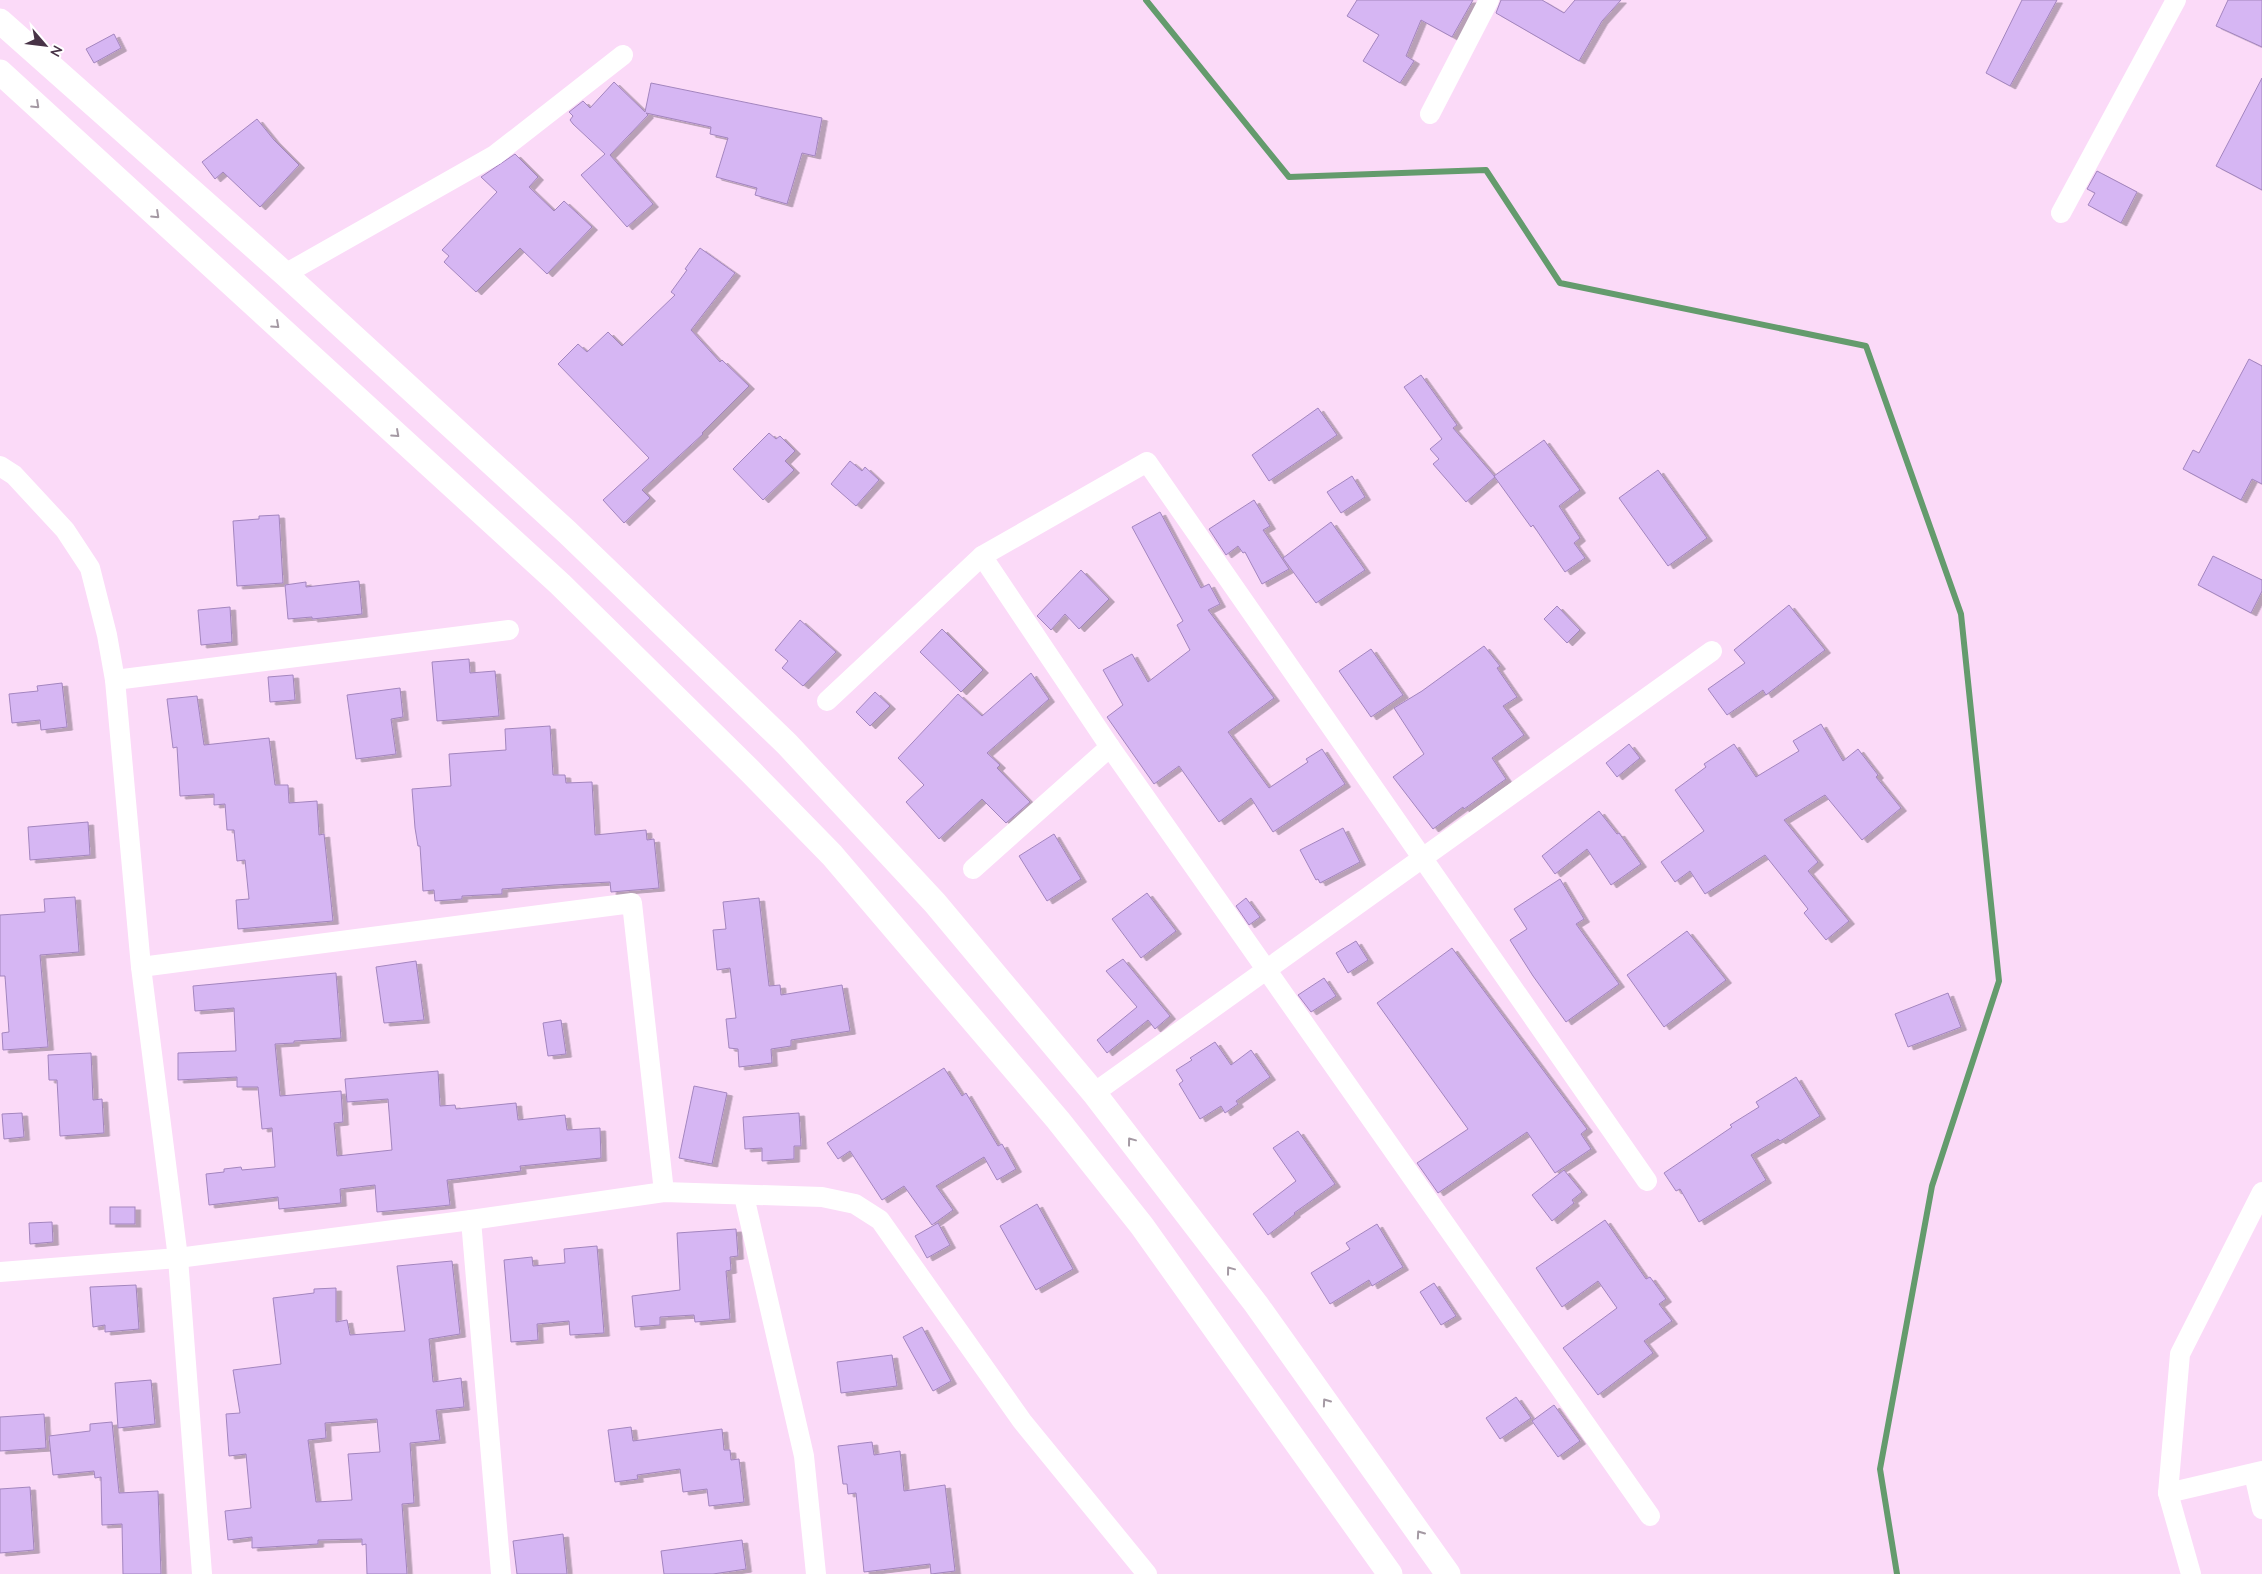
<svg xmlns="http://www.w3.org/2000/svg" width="2262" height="1574" font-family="Quicksand,sans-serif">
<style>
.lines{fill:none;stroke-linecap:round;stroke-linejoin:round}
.stream{stroke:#649b6d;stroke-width:6}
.building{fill:#d6b6f3;stroke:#a385be;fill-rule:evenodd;filter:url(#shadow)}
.minor{stroke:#fff;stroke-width:20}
.major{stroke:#fff;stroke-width:25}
.oneway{stroke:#a499a3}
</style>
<defs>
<filter id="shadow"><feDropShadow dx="5.5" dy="3" stdDeviation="0" flood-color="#0004"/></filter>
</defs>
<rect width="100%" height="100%" fill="#fbdaf8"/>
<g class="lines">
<polyline class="stream" points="1146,0 1289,177 1486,170 1560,283 1866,346 1961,614 1999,981 1932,1186 1880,1469 1897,1574"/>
</g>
<g class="building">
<polygon points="1357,0 1473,0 1452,37 1421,20 1406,56 1414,61 1400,83 1363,61 1379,35 1347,16"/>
<polygon points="1501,0 1542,0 1564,13 1575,0 1621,0 1602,21 1579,61 1496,13"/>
<polygon points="2022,0 2057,0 2010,86 1986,73"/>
<polygon points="2228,0 2262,0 2262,47 2216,26"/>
<polygon points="114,34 121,48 94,63 86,49"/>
<polygon points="2262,78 2262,190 2216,166"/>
<polygon points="614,82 645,112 651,83 822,118 815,156 802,153 787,204 755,195 757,188 716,177 728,138 710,134 711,127 646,113 648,115 610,155 653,204 627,227 581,175 605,154 573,124 570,120 573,116 569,112 583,101 590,108"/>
<polygon points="257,119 274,140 299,165 260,207 223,172 215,179 202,162"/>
<polygon points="515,154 538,177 529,187 554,211 564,201 592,227 547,274 520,248 476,292 444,262 449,256 442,250 497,192 481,177"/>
<polygon points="2097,171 2137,192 2121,223 2088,205 2095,193 2087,189"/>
<polygon points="700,248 735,273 691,330 720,362 722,360 749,386 702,433 703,434 642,490 650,498 624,523 603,500 649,458 558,364 578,344 587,352 608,332 622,346 675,295 671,292 687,270 685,269"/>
<polygon points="2249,359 2262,366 2262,484 2252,479 2241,500 2183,469 2193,450 2199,453"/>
<polygon points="1421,375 1457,425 1453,428 1495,477 1466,502 1433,464 1439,459 1430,449 1442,439 1404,387"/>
<polygon points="1318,408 1337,435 1269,481 1252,455"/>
<polygon points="769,433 776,439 780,436 795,451 785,461 794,470 763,500 733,469"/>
<polygon points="1544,440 1580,490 1559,506 1580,538 1574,543 1585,558 1565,572 1533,525 1531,527 1494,476"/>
<polygon points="850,461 862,471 865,467 879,480 856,506 831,484"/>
<polygon points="1658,470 1707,538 1668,566 1619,498"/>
<polygon points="1352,476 1365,497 1341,513 1327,492"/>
<polygon points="1254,500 1270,526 1263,530 1289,569 1262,584 1245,552 1243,553 1238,546 1226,555 1209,529"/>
<polygon points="1160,512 1201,588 1209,584 1220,604 1208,610 1274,698 1228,732 1269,788 1308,762 1306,759 1322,749 1345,784 1273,832 1251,798 1219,822 1179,766 1154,784 1107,717 1123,705 1103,670 1132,654 1148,682 1190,650 1177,625 1183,621 1132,527"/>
<polygon points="279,515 283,583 237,586 233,521 259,519 259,516"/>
<polygon points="1331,522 1365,570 1316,603 1283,558"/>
<polygon points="2213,556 2262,580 2262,591 2251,613 2198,585"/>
<polygon points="1081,570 1109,599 1079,629 1065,614 1051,630 1037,616"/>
<polygon points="359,581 362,614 312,619 312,617 288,619 285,585 306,582 306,587"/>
<polygon points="1789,605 1825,650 1766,695 1763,690 1727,715 1708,689 1745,663 1734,650"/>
<polygon points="1557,606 1580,630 1567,643 1544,619"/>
<polygon points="230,607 232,642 201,645 198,610"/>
<polygon points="800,620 836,652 803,686 782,668 788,661 775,650"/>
<polygon points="942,629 983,670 961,692 920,652"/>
<polygon points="1484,646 1500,666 1497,668 1517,697 1503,706 1524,735 1492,758 1506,779 1464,809 1463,807 1433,829 1393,777 1424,754 1394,708 1422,691"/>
<polygon points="1371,649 1403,695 1371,717 1339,671"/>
<polygon points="469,659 470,673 495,671 499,716 437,721 432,662"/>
<polygon points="1031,673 1049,699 987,753 1000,765 997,768 1030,802 1006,823 982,799 939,839 906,802 924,785 898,758 958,694 982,716"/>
<polygon points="293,675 295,700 270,702 268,677"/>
<polygon points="62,683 67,727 41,730 40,720 12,723 9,694 38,691 37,686"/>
<polygon points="400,688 403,717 391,719 396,754 356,759 347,695"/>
<polygon points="875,692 890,706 870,726 856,712"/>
<polygon points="197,696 204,745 269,738 275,785 288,785 289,803 317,801 319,835 324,834 333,921 238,929 236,900 249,899 245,860 237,861 234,830 227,830 225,804 214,805 214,794 180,796 177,747 173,748 167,699"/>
<polygon points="1821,724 1843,761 1858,749 1878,775 1876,777 1901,808 1862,840 1825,795 1784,820 1818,862 1808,871 1849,921 1826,940 1804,913 1808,909 1765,855 1705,894 1690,871 1675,882 1661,862 1704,831 1675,790 1706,767 1704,764 1734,744 1756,777 1799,751 1793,741"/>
<polygon points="550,726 553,775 565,775 566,783 592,782 595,835 646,830 647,840 654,839 659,888 611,892 610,882 554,885 502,889 502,894 462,896 462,899 435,901 434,890 423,891 420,846 418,846 415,828 412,789 451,786 449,754 506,750 505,729"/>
<polygon points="1629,744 1640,758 1617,777 1606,763"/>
<polygon points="1599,811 1617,834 1619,833 1641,864 1611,885 1587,849 1555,874 1542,856"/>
<polygon points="88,822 90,855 30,860 28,827"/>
<polygon points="1343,828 1360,862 1320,883 1318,879 1316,880 1300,850"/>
<polygon points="1054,834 1081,879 1047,901 1019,856"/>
<polygon points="1560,879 1584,919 1576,924 1619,984 1566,1022 1533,976 1510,940 1527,929 1514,909"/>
<polygon points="1147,893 1176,931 1141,958 1112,919"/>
<polygon points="75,897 79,952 40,955 48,1047 3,1050 2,1033 9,1032 5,976 0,976 0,915 45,912 44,899"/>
<polygon points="759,898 769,986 780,985 781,995 842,985 850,1031 791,1040 791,1046 771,1049 772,1063 739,1067 738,1049 729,1048 726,1019 736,1018 730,968 717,970 713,930 726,929 723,902"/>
<polygon points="1246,898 1260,917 1249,925 1236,906"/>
<polygon points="1687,931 1726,980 1664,1027 1627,975"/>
<polygon points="1356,941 1368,960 1348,973 1336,953"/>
<polygon points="1452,948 1587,1129 1581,1134 1591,1149 1555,1173 1527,1132 1438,1193 1417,1163 1468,1129 1377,1003"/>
<polygon points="1123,959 1170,1016 1155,1029 1148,1020 1107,1053 1097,1040 1137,1007 1106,971"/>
<polygon points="416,961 424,1020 384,1023 376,967"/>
<polygon points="336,973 341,1038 294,1041 294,1043 275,1044 280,1096 341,1091 343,1122 334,1123 337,1156 392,1150 388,1099 347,1102 345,1079 438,1071 440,1106 455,1105 456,1109 516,1103 518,1120 565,1115 567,1130 600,1128 601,1158 520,1166 521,1171 447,1180 450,1205 431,1207 377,1212 375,1185 340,1189 341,1203 279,1209 278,1197 209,1205 206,1174 224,1172 224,1169 241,1167 242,1170 275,1167 272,1128 262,1129 258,1087 237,1087 237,1077 178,1080 178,1053 236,1051 234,1008 195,1011 193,986"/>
<polygon points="1324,978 1336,996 1311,1012 1298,995"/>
<polygon points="1948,993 1961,1027 1908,1047 1895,1014"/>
<polygon points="561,1020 566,1054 548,1056 543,1023"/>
<polygon points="1215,1042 1231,1065 1251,1050 1270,1077 1236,1101 1238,1104 1225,1113 1221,1106 1200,1119 1179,1084 1183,1081 1176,1070 1192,1060 1190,1058"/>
<polygon points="91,1053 93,1100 102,1099 104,1133 60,1136 57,1080 49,1080 48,1055"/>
<polygon points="944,1068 962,1096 966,1093 998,1146 1002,1144 1016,1169 997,1180 984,1157 936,1186 953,1210 932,1225 904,1186 882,1200 850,1151 838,1159 827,1143"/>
<polygon points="1796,1077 1820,1116 1780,1141 1778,1139 1751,1155 1766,1180 1699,1222 1680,1189 1676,1191 1664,1173 1732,1127 1730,1125 1759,1107 1756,1102"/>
<polygon points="694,1086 727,1093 712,1164 679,1158"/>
<polygon points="22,1113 24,1137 4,1139 2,1114"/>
<polygon points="799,1113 801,1146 794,1146 794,1159 762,1161 762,1148 745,1149 743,1117"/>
<polygon points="1298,1131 1335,1184 1294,1213 1295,1214 1268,1235 1253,1214 1296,1181 1273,1148"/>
<polygon points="1564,1170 1582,1192 1572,1200 1574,1203 1552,1221 1532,1195"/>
<polygon points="1037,1204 1073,1269 1036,1290 1000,1226"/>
<rect x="110" y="1207" width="25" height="17"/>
<polygon points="1605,1220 1646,1279 1650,1277 1666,1299 1659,1304 1672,1321 1644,1341 1653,1353 1598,1395 1563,1348 1617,1308 1598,1281 1562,1307 1536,1268"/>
<polygon points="52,1222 53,1242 30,1244 29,1223"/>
<polygon points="938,1223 950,1245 927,1258 915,1236"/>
<polygon points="1377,1224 1403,1267 1372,1286 1369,1280 1330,1304 1311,1273 1350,1249 1346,1243"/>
<polygon points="736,1229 738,1256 730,1257 731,1270 726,1271 730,1319 695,1322 694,1315 660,1317 660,1325 635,1327 632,1296 680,1290 677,1233"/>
<polygon points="597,1246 604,1333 570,1335 569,1321 537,1324 538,1340 511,1342 504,1260 532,1257 533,1266 565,1263 564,1249"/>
<path d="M452 1261 460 1334 429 1339 433 1382 461 1378 464 1407 436 1410 440 1440 410 1443 414 1503 402 1504 407 1574H367L366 1544 362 1545V1539L318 1540V1544L252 1548V1537L228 1540 225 1511 251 1508 246 1454 229 1456 226 1414 240 1413 233 1370 281 1364 273 1298 314 1293V1289L336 1288V1322L347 1320 350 1335 405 1331 397 1266ZM377 1419 380 1452 348 1454 352 1500 316 1502 308 1440 326 1438 325 1423Z"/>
<polygon points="1434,1283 1456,1316 1441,1325 1420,1292"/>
<polygon points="136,1285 139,1329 105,1332 105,1325 93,1327 90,1287"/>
<polygon points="922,1327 951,1381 933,1391 903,1337"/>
<polygon points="892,1355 897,1386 841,1393 837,1362"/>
<polygon points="151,1380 155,1424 118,1428 115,1383"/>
<polygon points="1516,1397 1531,1418 1500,1439 1486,1418"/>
<polygon points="1554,1405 1580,1441 1558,1457 1532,1421"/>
<polygon points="44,1414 46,1448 0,1451 0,1417"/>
<polygon points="112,1422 119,1493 158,1491 161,1574 123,1574 122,1524 102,1525 101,1477 95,1478 94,1471 53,1475 49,1436 90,1431 90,1424"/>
<polygon points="631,1427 633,1441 722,1429 724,1450 730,1450 731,1460 739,1459 744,1502 709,1506 707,1489 683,1492 680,1469 637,1475 638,1479 615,1482 608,1430"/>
<polygon points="872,1442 874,1455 900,1451 904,1491 945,1485 955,1571 931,1574 930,1564 864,1572 856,1493 848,1494 847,1484 843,1484 838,1446"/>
<polygon points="30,1487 34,1550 0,1553 0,1489"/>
<polygon points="563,1534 567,1574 517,1574 513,1541"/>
<polygon points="742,1540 746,1569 713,1574 664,1574 661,1551"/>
</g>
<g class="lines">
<g class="minor">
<polyline points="1430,114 1489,0"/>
<polyline points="2061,213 2176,0"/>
<polyline points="285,274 495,155 623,55"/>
<polyline points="0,466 14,475 65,530 90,568 107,635 115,680 141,967 178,1258 202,1574"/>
<polyline points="982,556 1110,747 1650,1516"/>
<polyline points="115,680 509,630"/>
<polyline points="827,701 982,556 1147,462 1647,1181"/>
<polyline points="973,869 1110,747"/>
<polyline points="141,967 632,903 664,1192"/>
<polyline points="1094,1093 1712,651"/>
<polyline points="744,1196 804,1456 816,1574"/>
<polyline points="471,1220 501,1574"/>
<polyline points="0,1272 178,1258 471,1220 664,1192 822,1197 855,1204 880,1220 1022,1421 1147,1574"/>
<polyline points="2254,1474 2262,1509"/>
<polyline points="2168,1493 2262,1471"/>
<polyline points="2191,1574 2168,1493 2180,1354 2262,1192"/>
</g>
<g class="major">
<polyline points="0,21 285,274 567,532 787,744 935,903 1094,1093 1256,1304 1448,1574"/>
<polyline points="0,72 560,584 750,771 832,855 1058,1120 1142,1226 1390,1574"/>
</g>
</g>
<defs><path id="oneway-chevron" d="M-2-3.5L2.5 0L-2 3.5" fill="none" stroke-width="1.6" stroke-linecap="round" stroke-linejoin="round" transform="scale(1.25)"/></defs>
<g class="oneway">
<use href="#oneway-chevron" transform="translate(36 105) rotate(43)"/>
<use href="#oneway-chevron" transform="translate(156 215) rotate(43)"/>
<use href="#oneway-chevron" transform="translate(276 325) rotate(42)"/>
<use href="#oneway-chevron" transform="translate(396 434) rotate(42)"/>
<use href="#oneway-chevron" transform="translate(1131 1141) rotate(-127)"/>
<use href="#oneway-chevron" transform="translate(1230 1270) rotate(-127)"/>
<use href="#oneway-chevron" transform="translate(1326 1402) rotate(-125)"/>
<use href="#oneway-chevron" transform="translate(1420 1534) rotate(-125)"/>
</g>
<g transform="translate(45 45) rotate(118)" stroke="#ffffff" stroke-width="4" paint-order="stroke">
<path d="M0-4L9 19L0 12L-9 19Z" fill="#483347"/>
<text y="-8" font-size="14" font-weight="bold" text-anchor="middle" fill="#483347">N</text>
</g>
</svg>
